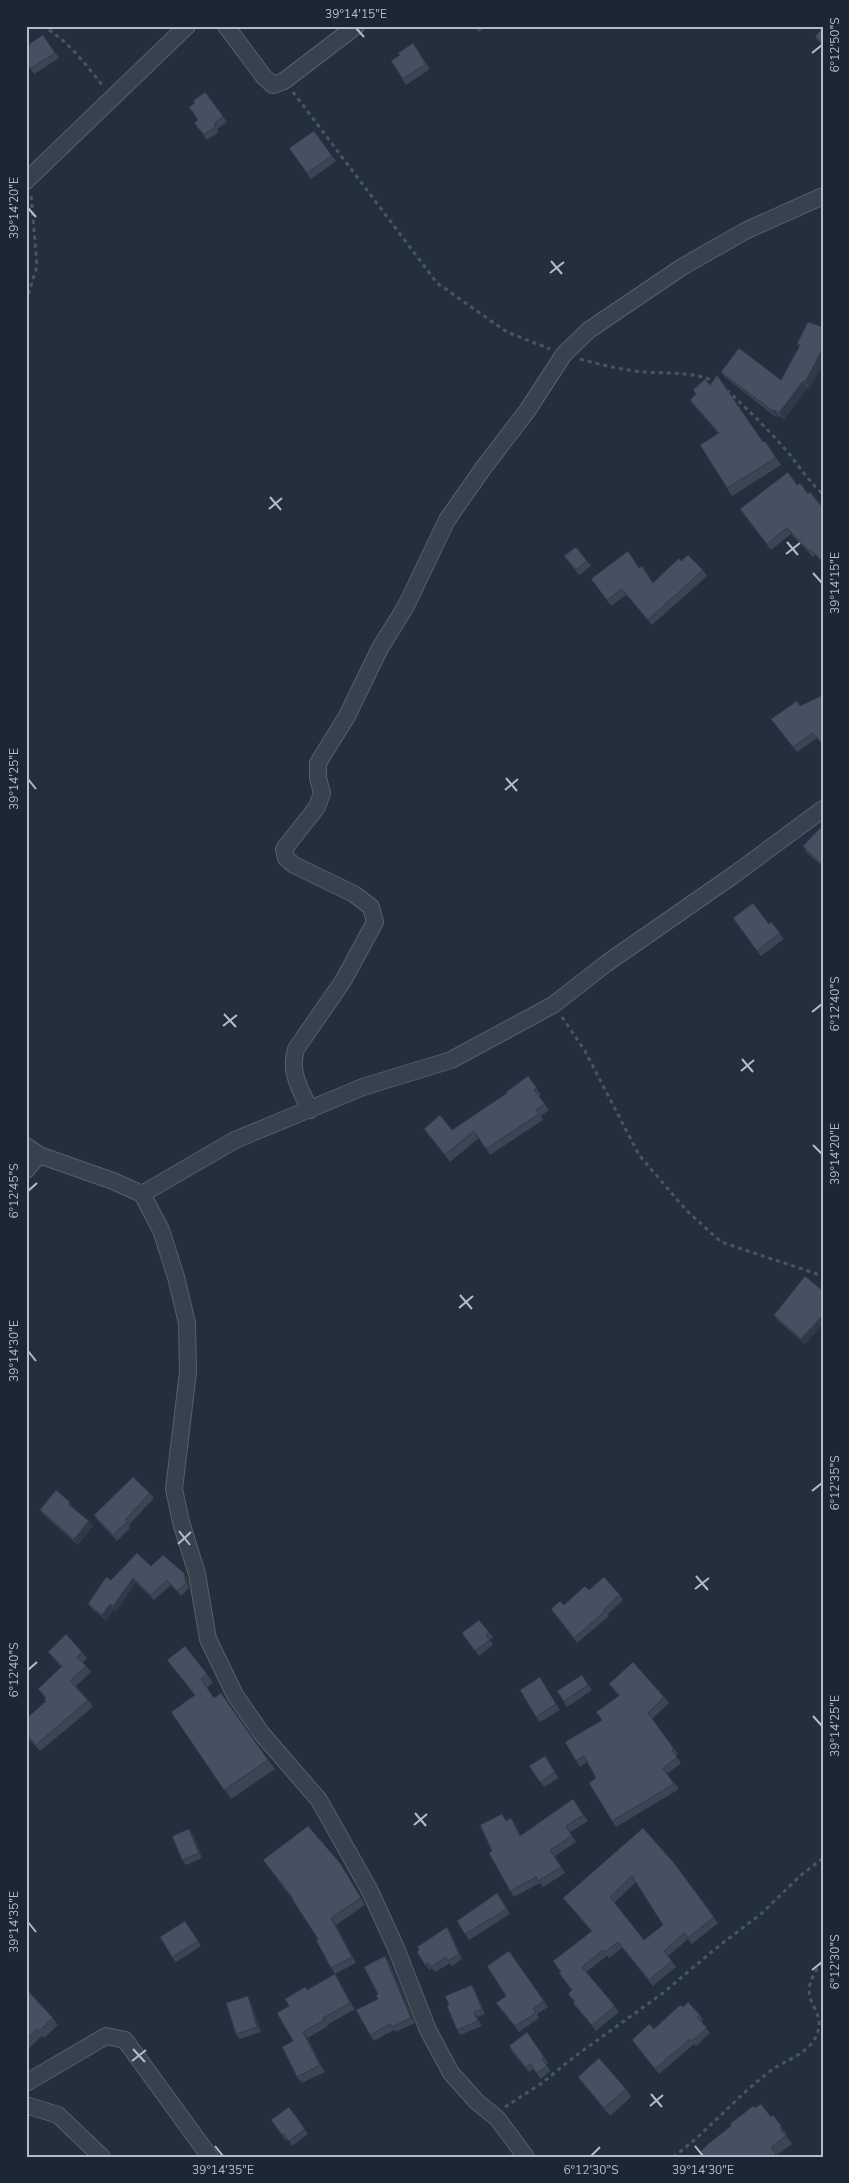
<svg xmlns="http://www.w3.org/2000/svg" width="849" height="2183" font-family="'Nunito Sans',sans-serif">
<style>
.lines{fill:none;stroke-linecap:round;stroke-linejoin:round}
.street-casing{stroke:#565f6c;stroke-width:18}
.path{stroke:#44595c;stroke-width:3;stroke-dasharray:4 4;stroke-linecap:butt}
.street{stroke:#38414e;stroke-width:16}
.wall{fill:#3b4654;fill-rule:evenodd}
.shaded-wall{fill:#303945}
.building{fill:#455162;stroke:#303945;fill-rule:evenodd}
.ticks{fill:none;stroke:#b4bcc9;stroke-width:2}
.neatline{fill:none;stroke:#b4bcc9;stroke-width:2}
.ticks-label{font-size:12px;text-anchor:middle;fill:#b4bcc9}
</style>
<rect width="100%" height="100%" fill="#242f3e"/>
<g class="lines">
<defs>
<g id="street">
<polyline points="226,26 264,77 273,85 284,81 356,26"/>
<polyline points="26,181 187,26"/>
<path d="M310 1110C300 1089 289 1072 296 1049L343 981 375 922 371 907 354 894 294 865 286 858 284 849 317 807 322 793 318 778V763L347 716 380 648 406 606 447 520 484 467 527 411 564 354 589 330 682 267 745 231 823 196"/>
<polyline points="26,1146 39,1155 113,1181 142,1194 161,1230 176,1277 187,1323 188,1372 174,1489 181,1522 197,1574 208,1639 235,1695 262,1734 319,1800 370,1891 396,1948 428,2030 451,2073 477,2102 497,2118 526,2157"/>
<polyline points="26,1170 39,1155"/>
<polyline points="142,1194 235,1140 363,1087 451,1060 553,1005 607,963 735,874 823,809"/>
<polyline points="26,2083 106,2036 125,2040 210,2157"/>
<polyline points="26,2105 58,2115 102,2157"/>
</g>
</defs>
<use href="#street" class="street-casing"/>
<g class="path">
<path d="M42 26C67 39 86 65 103 86"/>
<polyline points="26,29 33,26"/>
<polyline points="293,92 437,283 507,332 550,349"/>
<polyline points="26,302 37,266 31,194"/>
<path d="M580 359C601 365 623 370 644 372 669 374 693 371 716 382"/>
<path d="M727 390C747 409 767 428 785 449 798 464 807 480 823 494"/>
<polyline points="562,1017 585,1051 639,1155 686,1210 721,1242 823,1276"/>
<polyline points="505,2107 542,2083 574,2057 663,1993 715,1949 761,1914 800,1876 823,1858"/>
<path d="M673 2157C709 2131 737 2095 773 2069 788 2059 810 2053 817 2034 828 2005 790 2002 823 1961"/>
</g>
<use href="#street" class="street"/>
</g>
<g class="wall">
<polygon points="472,26 488,26 479,32 477,29 475,30"/>
<polygon points="823,27 823,45 819,42 815,37"/>
<polygon points="43,35 59,58 34,74 26,63"/>
<polygon points="413,43 430,69 406,85 391,61 400,55"/>
<polygon points="205,92 227,122 217,129 219,132 207,140 194,123 198,120 195,103"/>
<polygon points="314,131 336,161 311,179 289,148"/>
<polygon points="808,322 823,364 809,389 807,388 784,419 779,416 777,418 726,378 721,372 781,380 799,347 797,344"/>
<polygon points="693,390 764,442 765,441 781,465 732,496 727,488 718,433 695,407 690,400 696,394"/>
<polygon points="797,485 808,494 823,508 823,563 815,555 813,557 791,534 771,550 744,515"/>
<polygon points="564,556 587,561 591,566 579,575"/>
<polygon points="681,561 703,570 707,576 652,625 626,595 611,606 591,579 639,568 653,582"/>
<polygon points="797,701 817,738 797,752 771,719"/>
<polygon points="823,825 823,867 807,853 803,846"/>
<polygon points="733,918 769,924 771,922 784,939 761,956"/>
<polygon points="528,1076 541,1095 539,1097 549,1110 541,1116 543,1120 490,1155 479,1138 450,1162 424,1129 452,1130 507,1093"/>
<polygon points="823,1291 823,1324 805,1344 778,1321 774,1315"/>
<polygon points="150,1493 154,1498 129,1525 130,1528 117,1541 97,1520 94,1515"/>
<polygon points="74,1507 73,1508 93,1526 78,1545 44,1515 40,1510"/>
<polygon points="151,1566 184,1573 187,1578 189,1588 181,1596 171,1585 154,1600 136,1583 116,1611 114,1609 106,1620 92,1609 88,1604 111,1580"/>
<polygon points="589,1590 620,1595 623,1600 608,1614 609,1616 577,1643 551,1609 564,1605"/>
<polygon points="479,1620 493,1637 490,1640 493,1645 479,1656 462,1633"/>
<polygon points="48,1652 82,1652 87,1658 83,1662 91,1672 75,1687 88,1700 93,1707 40,1751 26,1736 26,1719 45,1702 45,1698 38,1689 61,1667 53,1658"/>
<polygon points="167,1660 207,1674 213,1683 207,1688 214,1698 221,1693 275,1769 231,1799 171,1712 195,1696"/>
<polygon points="582,1675 592,1690 567,1707 557,1691"/>
<polygon points="543,1683 560,1710 540,1722 536,1717"/>
<polygon points="609,1684 664,1697 669,1703 652,1719 678,1754 676,1756 681,1763 667,1774 679,1789 616,1827 612,1821 596,1778 587,1762 580,1767 576,1761 602,1720 619,1696"/>
<polygon points="545,1756 559,1778 544,1787 529,1766"/>
<polygon points="573,1799 588,1821 570,1832 576,1842 555,1856 565,1873 543,1887 540,1883 514,1897 510,1891 492,1851 506,1821 511,1818 521,1835"/>
<polygon points="193,1834 202,1858 186,1865 182,1860"/>
<polygon points="263,1860 345,1870 365,1905 336,1925 356,1963 335,1974 331,1968 318,1939 292,1899"/>
<path d="M674 1863 718 1923 692 1944 688 1939 668 1956 676 1967 653 1986 622 1948 609 1958 607 1956 586 1972 619 2012 596 2031 573 2003 575 2002 568 1994 572 1991 559 1973 591 1931 563 1898ZM636 1882 663 1925 644 1940 614 1903Z"/>
<polygon points="501,1898 510,1914 469,1940 457,1921"/>
<polygon points="185,1921 201,1946 176,1962 172,1957"/>
<polygon points="447,1927 451,1933 462,1959 452,1966 450,1963 435,1972 432,1968 429,1970 417,1952"/>
<polygon points="509,1951 548,2007 537,2014 539,2018 519,2032 496,2003 506,1996"/>
<polygon points="385,1956 389,1961 415,2023 396,2032 394,2030 374,2041 370,2035 378,1999"/>
<polygon points="339,1981 355,2009 327,2025 328,2026 308,2038 325,2072 302,2083 297,2077 293,2041 289,2006 307,1990"/>
<polygon points="475,1990 485,2014 478,2017 482,2026 460,2035 457,2030"/>
<polygon points="26,1995 53,2018 58,2025 44,2038 42,2036 26,2051"/>
<polygon points="251,2002 261,2032 240,2039 236,2034"/>
<polygon points="683,2007 700,2015 703,2020 701,2022 710,2033 696,2046 694,2044 659,2074 632,2040 654,2029"/>
<polygon points="527,2032 548,2063 546,2064 550,2071 541,2079 533,2069 529,2072 512,2052"/>
<polygon points="578,2077 626,2089 631,2097 610,2116 583,2084"/>
<polygon points="289,2107 308,2134 292,2146 288,2139 286,2141 271,2120"/>
<polygon points="755,2108 771,2117 773,2115 787,2135 786,2136 792,2144 777,2155 778,2157 697,2157"/>
</g>
<g class="shaded-wall">
<polygon points="823,346 823,364 809,389 805,382"/>
<polygon points="803,381 807,388 784,419 779,413"/>
<polygon points="774,410 779,416 777,418 773,411"/>
<polygon points="823,1315 823,1324 805,1344 801,1339"/>
<polygon points="70,1502 74,1507 72,1509 68,1504"/>
<polygon points="89,1521 93,1526 78,1545 74,1539"/>
<polygon points="184,1573 187,1578 189,1588 186,1583"/>
<polygon points="133,1578 136,1583 116,1611 113,1606"/>
<polygon points="110,1604 114,1609 106,1620 102,1615"/>
<polygon points="511,1818 515,1824 524,1842 520,1836"/>
<polygon points="189,1829 193,1834 202,1858 199,1853"/>
<polygon points="340,1863 345,1870 365,1905 361,1898"/>
<polygon points="331,1918 336,1925 356,1963 352,1957"/>
<polygon points="447,1927 451,1933 462,1959 459,1954"/>
<polygon points="385,1956 389,1961 415,2023 411,2018"/>
<polygon points="335,1974 355,2009 350,2003"/>
<polygon points="472,1985 475,1990 485,2014 482,2009"/>
<polygon points="248,1996 251,2002 261,2032 257,2027"/>
<polygon points="474,2012 478,2017 482,2026 478,2021"/>
<polygon points="303,2032 308,2038 325,2072 320,2065"/>
</g>
<g class="building">
<polygon points="823,27 823,43 815,37"/>
<polygon points="43,35 55,53 30,69 26,63 26,48 30,45 29,44"/>
<polygon points="413,43 426,64 403,79 391,61 400,55 398,53"/>
<polygon points="205,92 223,116 214,124 216,126 204,135 194,123 198,120 189,107 195,103 193,101"/>
<polygon points="314,131 332,156 307,173 289,148"/>
<polygon points="808,322 823,327 823,346 818,358 805,382 803,381 779,413 774,410 773,411 721,372 739,348 781,380 800,345 797,344"/>
<polygon points="717,375 763,442 765,441 776,458 727,488 700,445 719,433 690,400 696,394 693,390 705,379 710,385"/>
<polygon points="788,472 797,485 800,483 808,494 810,492 823,508 823,562 811,550 809,551 787,528 767,544 740,509"/>
<polygon points="576,547 587,561 576,570 564,556"/>
<polygon points="628,551 639,568 642,566 653,583 679,558 681,561 688,555 703,570 648,620 622,589 607,600 591,579"/>
<polygon points="823,695 823,745 813,733 793,747 771,719 797,701 800,706"/>
<polygon points="823,825 823,860 820,863 803,846"/>
<polygon points="753,903 769,924 771,922 780,933 757,951 733,918"/>
<polygon points="528,1076 537,1088 534,1090 545,1104 536,1110 539,1114 486,1149 474,1131 445,1155 424,1129 440,1115 452,1130 507,1093 506,1092"/>
<polygon points="805,1276 823,1291 823,1315 801,1339 774,1315"/>
<polygon points="133,1477 150,1493 125,1520 127,1522 113,1535 94,1515"/>
<polygon points="56,1490 70,1502 68,1504 89,1521 74,1539 40,1510"/>
<polygon points="137,1553 151,1566 163,1555 184,1573 186,1583 177,1591 167,1580 151,1595 133,1578 113,1606 110,1604 102,1615 88,1604 106,1577 111,1580"/>
<polygon points="604,1577 620,1595 604,1609 605,1611 574,1638 551,1609 560,1601 564,1605 585,1586 589,1590"/>
<polygon points="479,1620 489,1632 486,1635 490,1640 475,1651 462,1633"/>
<polygon points="66,1634 82,1652 77,1657 86,1666 70,1681 88,1700 36,1745 26,1734 26,1719 46,1701 44,1700 46,1697 38,1689 62,1666 48,1652"/>
<polygon points="185,1646 207,1674 201,1679 214,1698 221,1693 268,1760 224,1790 171,1712 195,1695 167,1660"/>
<polygon points="633,1662 664,1697 648,1713 674,1749 672,1750 677,1757 663,1768 674,1784 612,1821 589,1783 596,1778 584,1756 576,1761 565,1742 602,1720 596,1712 620,1695 609,1684"/>
<polygon points="582,1675 588,1685 564,1701 557,1691"/>
<polygon points="540,1677 556,1704 536,1717 520,1690"/>
<polygon points="545,1756 555,1772 540,1782 529,1766"/>
<polygon points="573,1799 583,1815 566,1826 572,1836 550,1850 561,1867 538,1881 536,1877 510,1891 489,1853 492,1851 480,1825 502,1814 506,1821 511,1818 520,1836"/>
<polygon points="308,1826 340,1863 361,1898 331,1918 352,1957 331,1968 316,1940 318,1939 292,1899 293,1898 263,1860"/>
<path d="M643 1828 674 1863 714 1917 688 1938 684 1933 664 1951 672 1961 649 1980 618 1942 605 1952 603 1950 582 1967 615 2006 592 2025 573 2003 575 2002 568 1994 572 1990 559 1973 561 1972 553 1961 592 1931 563 1898ZM632 1876 663 1925 644 1940 610 1897Z"/>
<polygon points="189,1829 199,1853 182,1860 172,1836"/>
<polygon points="497,1893 507,1909 465,1934 457,1921"/>
<polygon points="185,1921 198,1941 172,1957 160,1937"/>
<polygon points="447,1927 459,1954 448,1961 446,1957 431,1967 428,1963 425,1965 417,1952 419,1950 417,1947"/>
<polygon points="509,1951 544,2001 533,2009 536,2013 515,2026 496,2003 506,1996 487,1966"/>
<polygon points="385,1956 411,2018 392,2027 390,2024 370,2035 356,2010 378,1999 376,1995 378,1994 364,1967"/>
<polygon points="335,1974 350,2003 323,2018 324,2020 303,2032 320,2065 297,2077 282,2047 293,2041 277,2013 289,2006 285,1999 305,1987 307,1990"/>
<polygon points="472,1985 482,2009 474,2012 478,2021 457,2030 447,2006 449,2005 445,1996"/>
<polygon points="29,1992 53,2018 39,2031 37,2029 26,2039 26,1995"/>
<polygon points="248,1996 257,2027 236,2034 226,2003"/>
<polygon points="688,2002 700,2015 697,2017 707,2028 692,2041 690,2039 655,2069 632,2040 649,2024 654,2029 680,2005 683,2007"/>
<polygon points="527,2032 544,2057 542,2059 547,2066 537,2073 530,2064 525,2067 509,2046"/>
<polygon points="599,2058 626,2089 604,2108 578,2077"/>
<polygon points="761,2104 771,2117 773,2115 782,2127 780,2128 786,2136 771,2147 776,2154 772,2157 697,2157 701,2154 700,2152 708,2144 731,2126 730,2124 753,2106 755,2108"/>
<polygon points="289,2107 305,2129 289,2141 284,2134 282,2135 271,2120"/>
</g>
<path class="ticks" d="M356 28 364 37M812 53 822 45M28 208 36 217M551 261 562 274M550 273 564 262M270 497 281 510M269 509 282 498M787 542 798 555M786 554 800 543M813 573 822 583M506 778 517 791M28 779 36 789M505 790 518 779M812 1012 822 1004M224 1014 236 1027M223 1026 237 1015M742 1059 753 1072M741 1071 754 1060M813 1145 822 1154M28 1191 37 1183M460 1295 472 1309M459 1308 473 1296M28 1351 36 1361M812 1491 822 1483M179 1531 190 1545M178 1544 191 1532M696 1576 708 1590M695 1589 709 1578M28 1670 37 1662M813 1716 822 1726M415 1813 426 1826M414 1825 427 1814M28 1922 36 1932M812 1970 822 1962M133 2049 145 2062M132 2061 146 2050M651 2094 662 2107M650 2106 663 2095M215 2146 223 2156M695 2146 703 2156M591 2156 600 2147"/>
<rect width="849" height="2183" fill="none" stroke="#1d2633" stroke-width="55"/>
<rect x="28" y="28" width="794" height="2128" class="neatline"/>
<g class="ticks-label">
<text x="356" y="18">39°14'15"E</text>
<text transform="translate(835 45) rotate(-90)" y="4">6°12'50"S</text>
<text transform="translate(14 208) rotate(-90)" y="4">39°14'20"E</text>
<text transform="translate(835 583) rotate(-90)" y="4">39°14'15"E</text>
<text transform="translate(14 779) rotate(-90)" y="4">39°14'25"E</text>
<text transform="translate(835 1004) rotate(-90)" y="4">6°12'40"S</text>
<text transform="translate(835 1154) rotate(-90)" y="4">39°14'20"E</text>
<text transform="translate(14 1191) rotate(-90)" y="4">6°12'45"S</text>
<text transform="translate(14 1351) rotate(-90)" y="4">39°14'30"E</text>
<text transform="translate(835 1483) rotate(-90)" y="4">6°12'35"S</text>
<text transform="translate(14 1670) rotate(-90)" y="4">6°12'40"S</text>
<text transform="translate(835 1726) rotate(-90)" y="4">39°14'25"E</text>
<text transform="translate(14 1922) rotate(-90)" y="4">39°14'35"E</text>
<text transform="translate(835 1962) rotate(-90)" y="4">6°12'30"S</text>
<text x="223" y="2174">39°14'35"E</text>
<text x="591" y="2174">6°12'30"S</text>
<text x="703" y="2174">39°14'30"E</text>
</g>
</svg>
